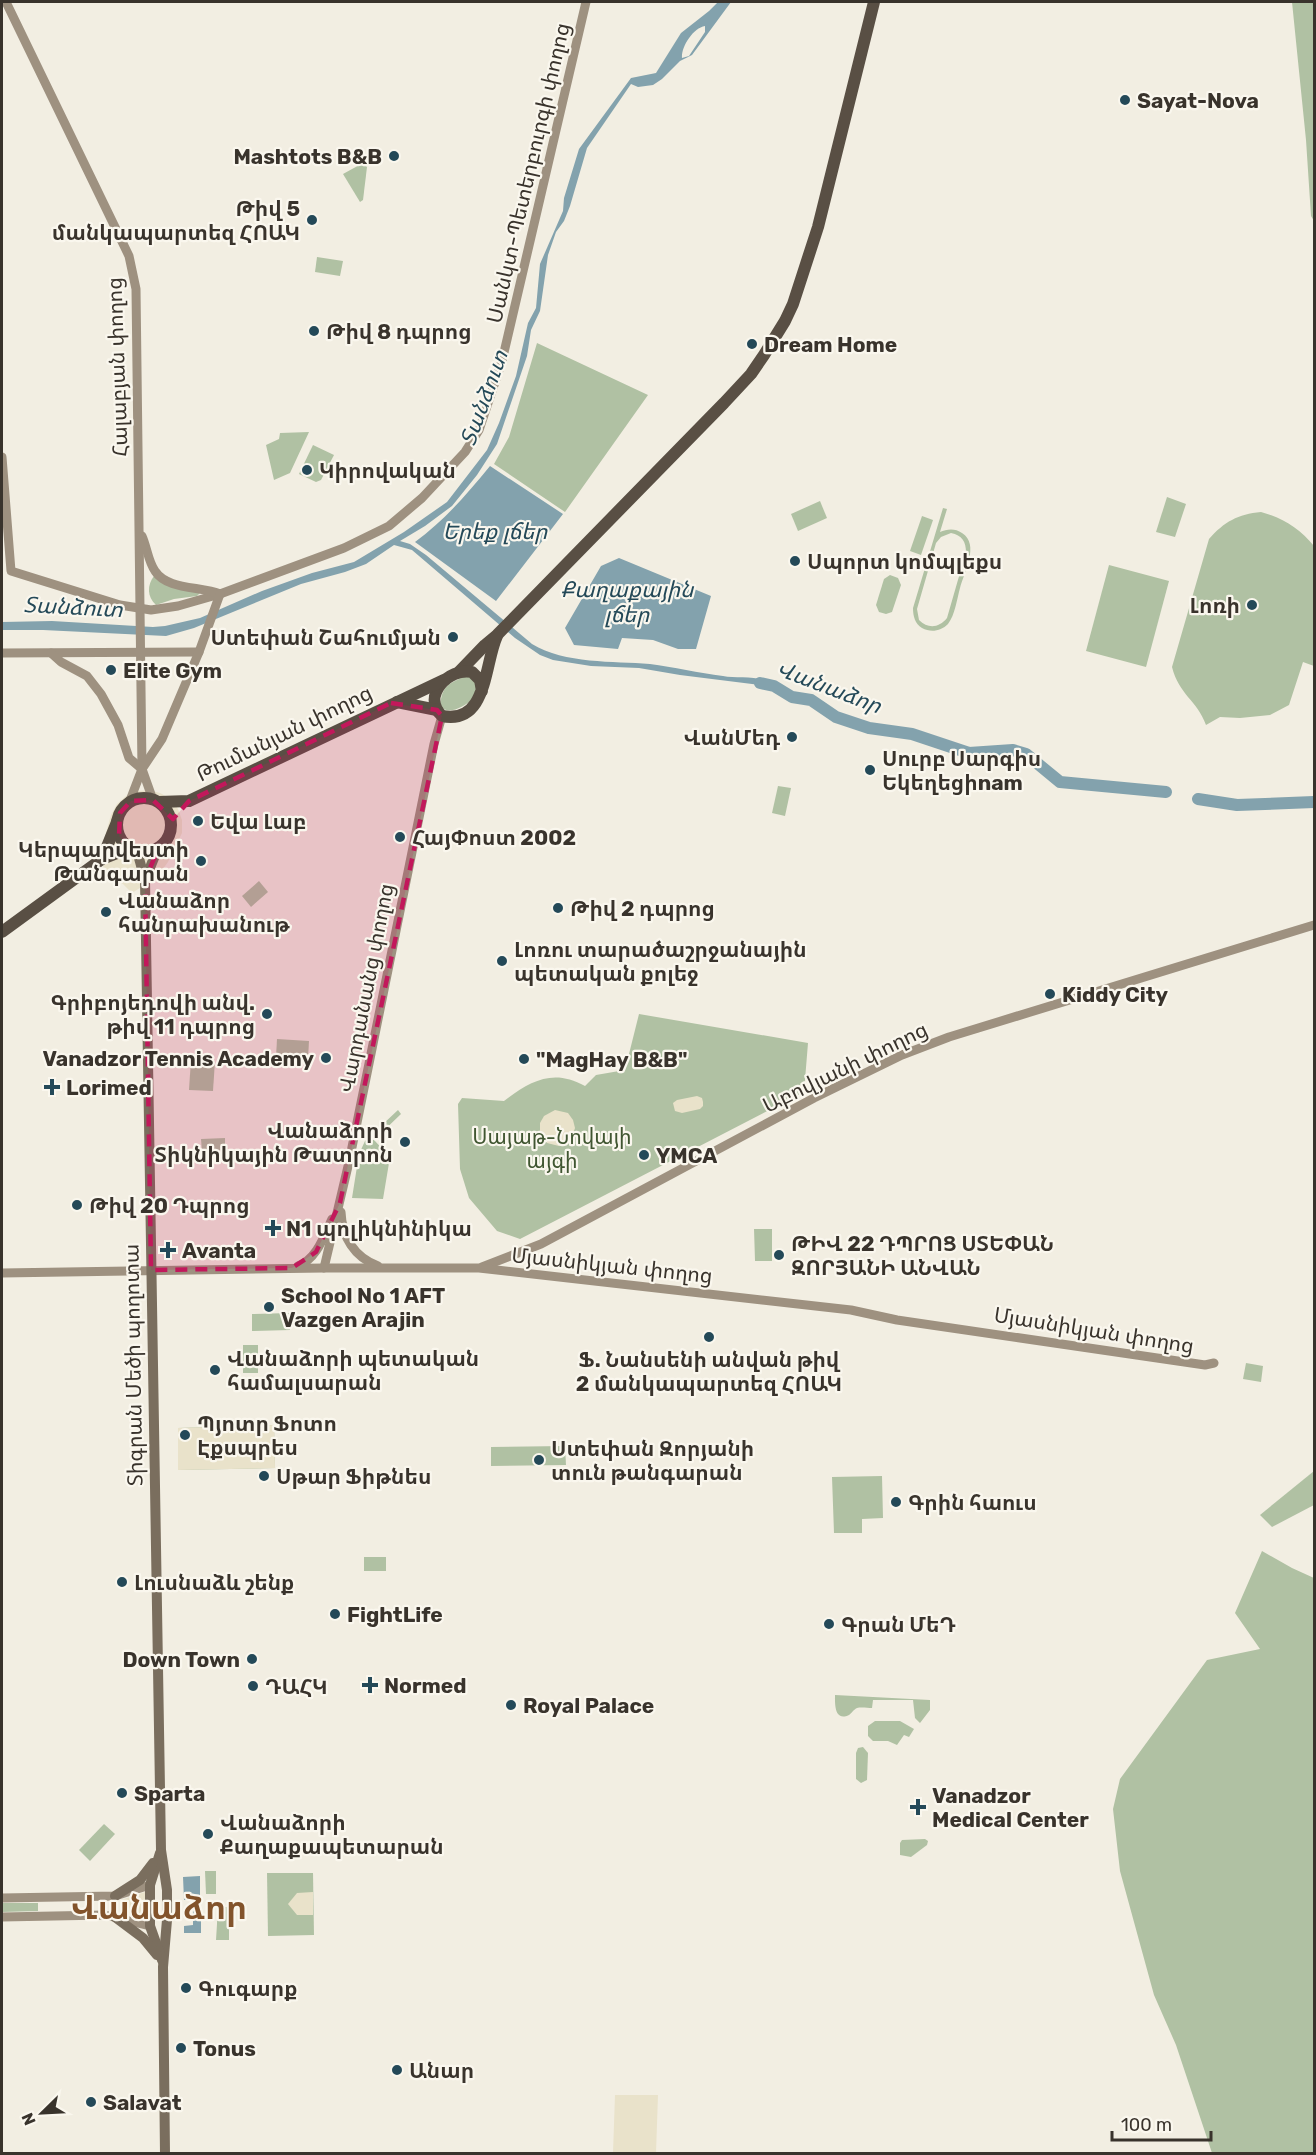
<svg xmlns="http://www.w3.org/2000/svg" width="1316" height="2155" font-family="Rubik,'Noto Sans Armenian',sans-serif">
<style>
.green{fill:#b0c1a3;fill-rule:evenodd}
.plaza{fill:#e9e2ca}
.water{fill:#83a2ad;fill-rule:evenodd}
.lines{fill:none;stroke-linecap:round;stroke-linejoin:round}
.river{stroke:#83a2ad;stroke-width:12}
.secondary{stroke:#9e9180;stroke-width:9}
.primary{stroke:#7a6e5e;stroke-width:10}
.highway{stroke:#594f44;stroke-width:12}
.marked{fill:#c2185b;fill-opacity:0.2;stroke:#c2185b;stroke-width:4.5;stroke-dasharray:12 8;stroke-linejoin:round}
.poi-dot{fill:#244958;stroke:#faf7ee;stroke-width:2}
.labels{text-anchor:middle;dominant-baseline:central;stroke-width:4.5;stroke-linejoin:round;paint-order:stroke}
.poi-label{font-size:21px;font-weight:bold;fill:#39332c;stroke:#faf7ee;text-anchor:start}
.street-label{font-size:21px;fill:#39332c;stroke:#faf7ee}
.park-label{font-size:21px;fill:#405631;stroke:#faf7ee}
.water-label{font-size:22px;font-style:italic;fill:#244958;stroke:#faf7ee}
.town-label{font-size:33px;font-weight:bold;fill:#82532b;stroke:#faf7ee}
</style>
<rect width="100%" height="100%" fill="#f2eee2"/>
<g class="green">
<polygon points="1292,2 1314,2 1314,221 1311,216 1306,140"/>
<polygon points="363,163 367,167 363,200 360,202 343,174"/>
<polygon points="317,257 343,261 340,276 315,272"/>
<polygon points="537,343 648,395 565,512 494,464 509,437"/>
<polygon points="309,432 290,473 274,480 266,445 279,439 280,433"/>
<polygon points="313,445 334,455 321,480 316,482 299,474"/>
<polygon points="1167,497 1186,504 1175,537 1156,532"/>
<polygon points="820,501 827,518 798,531 791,514"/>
<path d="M943 508 947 509 940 532C947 529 955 528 962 533 980 544 964 573 960 588 957 599 955 615 948 624 941 631 931 633 922 628 915 624 913 616 913 608ZM951 533C962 535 966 542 966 552L947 618C939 628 928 629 919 620L917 609 936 543 941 537Z"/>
<path d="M1261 512C1283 518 1300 529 1314 546V666L1303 662 1289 705 1270 715 1240 718 1220 717 1206 725C1197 700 1179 695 1172 667L1209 539C1224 522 1238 514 1261 512Z"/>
<polygon points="922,516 933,520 921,555 910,551"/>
<polygon points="1109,565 1169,581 1146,667 1086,651"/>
<polygon points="890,575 898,578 901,585 892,612 886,614 879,612 876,605 884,579"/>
<path d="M154 576 201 592 197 596 174 599 156 605C147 597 147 585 154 576Z"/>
<path d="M468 675 471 676 477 686 472 700C462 707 451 715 440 707 442 684 449 684 468 675Z"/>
<polygon points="778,786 791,788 785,816 772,813"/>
<polygon points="259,881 268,892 251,907 242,896"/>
<path d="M639 1014 808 1043 804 1092 520 1239 497 1231 469 1198 460 1169 458 1104 462 1098 504 1101C530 1081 553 1068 585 1086L596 1075 625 1070Z"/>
<polygon points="277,1039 309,1041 308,1059 276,1057"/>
<polygon points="191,1059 215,1061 213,1091 189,1090"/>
<polygon points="398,1110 401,1114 374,1140 390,1157 383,1199 352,1198 359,1154 365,1141"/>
<polygon points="225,1138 225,1150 202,1152 201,1139"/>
<polygon points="754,1229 772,1229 772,1261 755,1261"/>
<polygon points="290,1313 290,1330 252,1331 252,1314"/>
<rect x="243" y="1345" width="15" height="28"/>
<polygon points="1246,1363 1263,1366 1261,1382 1243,1379"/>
<polygon points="274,1425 275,1468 178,1470 178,1428"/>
<polygon points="565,1446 566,1465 491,1466 491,1447"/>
<polygon points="1314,1471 1314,1505 1272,1527 1260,1515"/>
<polygon points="882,1476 883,1518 862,1519 862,1533 834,1533 832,1477"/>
<polygon points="1262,1551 1292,1568 1314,1578 1314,2153 1212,2153 1176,2045 1154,1995 1120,1871 1113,1809 1120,1779 1207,1660 1260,1649 1235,1613"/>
<rect x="364" y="1557" width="22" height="14"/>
<path d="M835 1695 930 1700V1710L920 1723 915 1718 913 1700H873L872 1708C868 1708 861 1707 857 1708 853 1710 852 1713 849 1715 834 1722 835 1703 835 1695Z"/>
<polygon points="875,1721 900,1721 914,1729 909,1737 904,1735 897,1745 888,1741 873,1741 868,1736 868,1726"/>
<polygon points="863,1747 868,1753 867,1780 861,1783 856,1779 856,1753 858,1748"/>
<polygon points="104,1824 115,1834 90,1861 79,1850"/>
<polygon points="925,1839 928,1841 927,1845 911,1857 900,1855 900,1843 902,1840"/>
<polygon points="205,1871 216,1871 216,1894 206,1894"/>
<polygon points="267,1873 313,1873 314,1935 268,1936"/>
<polygon points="2,1903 38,1903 38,1911 2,1912"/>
<polygon points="218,1907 229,1907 229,1940 216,1940"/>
</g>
<g class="plaza">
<polygon points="149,790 160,793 171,799 178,809 182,820 182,833 168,862 157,877 132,893 123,884 113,879 103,878 104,840 111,815 117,804 126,796 137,791"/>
<polygon points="697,1096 702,1098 703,1102 703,1106 700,1109 682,1113 675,1111 673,1103 677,1100"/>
<polygon points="555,1110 568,1113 573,1120 575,1128 571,1140 559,1146 547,1143 540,1132 540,1123 544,1116"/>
<polygon points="274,1425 275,1468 178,1470 178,1428"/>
<polygon points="145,1892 146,1918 121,1911 121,1900"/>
<polygon points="313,1892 313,1915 297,1915 288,1904 297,1893"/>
<polygon points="615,2095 658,2095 656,2153 613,2153"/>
</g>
<g class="water">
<path d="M718 2H731L692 55 680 61 662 79 653 85 638 87 631 84 587 148 570 206 564 221 556 232 548 255 540 311 531 330 527 356 497 444 477 475 452 506 425 526 400 541 410 544 426 555 532 644C565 664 613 661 650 664 673 667 699 673 723 676 738 679 765 674 776 687L680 675 639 668 591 666 553 660 540 655 515 638 412 550 394 545 366 564 345 572 301 584 194 628 166 636 43 630H2V622L52 621 153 627 165 626 200 618 262 591 312 573 354 562 404 532 447 502 487 450 499 423 516 376 528 323 536 308 540 264 563 211 564 198 579 149 631 78 656 73 681 33 709 11ZM705 26V32L689 56 682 58C681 47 693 28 705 26Z"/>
<path d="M490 466 563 514 496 601 415 542C445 520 467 494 490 466Z"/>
<polygon points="619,558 711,596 696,649 678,649 653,640 622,638 618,649 574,645 565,628 601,566"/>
<polygon points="200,1876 200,1895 190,1896 189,1900 184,1900 183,1877"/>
<polygon points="195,1908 201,1908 201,1933 184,1933 184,1926 193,1925 193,1911"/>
</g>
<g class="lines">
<g class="river">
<polyline points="760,683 774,686 792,697 811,700 836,717 869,728 912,734 969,753 1013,750 1026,754 1060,782 1166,792"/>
<polyline points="1198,799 1237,805 1314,802"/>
</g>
<g class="secondary">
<polyline points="6,2 129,256 136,289 142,769 153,800"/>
<polyline points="2,457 11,571 120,605 151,610 178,606 220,594 344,548 389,526 422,498 465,452 479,430 502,361 586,2"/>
<path d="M142 536C147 547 148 561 155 571 167 590 201 586 220 594"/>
<polyline points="2,653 199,652"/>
<polyline points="51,653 61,662 87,676 101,694 118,725 129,758 142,769"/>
<polyline points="129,803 142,769 162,739 199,652 220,594"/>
<path d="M341 1212C342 1237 354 1257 378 1266"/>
<path d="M298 1266C317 1259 324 1236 332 1219"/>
<polyline points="482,1267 541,1244 814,1098 902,1055 949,1037 1314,925"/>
<polyline points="324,1268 349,1162 434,744 442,716"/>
<polyline points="2,1273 324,1268 479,1268 851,1310 897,1320 1205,1365 1214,1363"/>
<polyline points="2,1898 115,1896 150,1885"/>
<polyline points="2,1917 105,1915 150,1926"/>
</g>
<g class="primary">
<polyline points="137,851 145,880 161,1850 167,1890 167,1920 163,1967 165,2154"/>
<polyline points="145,880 158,848"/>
<polyline points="160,1853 150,1885 150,1926 162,1960"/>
<polyline points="115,1896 140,1880 153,1863"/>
<polyline points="115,1917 143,1938 157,1955"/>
</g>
<g class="highway">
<polyline points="459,672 485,645 497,635 724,403 751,374 764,355 785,321 793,304 818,227 874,2"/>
<path d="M482 691 480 680 472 672C449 667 421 696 442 716 488 725 484 664 497 636"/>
<polyline points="397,702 437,710"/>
<circle cx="144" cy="825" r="27"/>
<polyline points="159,802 189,801 444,680"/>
<polyline points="102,859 117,822"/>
<polyline points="2,932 102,859 130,848"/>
</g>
</g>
<path class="marked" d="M391 703 437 710 442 716 340 1203 316 1252 292 1268 151 1270 145 880 156 854 130 848 119 836 120 813 131 801 153 800 173 819 189 801Z"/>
<g class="poi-dot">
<circle cx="1125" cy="100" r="6"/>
<circle cx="394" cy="156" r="6"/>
<circle cx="312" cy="220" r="6"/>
<circle cx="314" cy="331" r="6"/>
<circle cx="752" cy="344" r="6"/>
<circle cx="307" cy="470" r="6"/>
<circle cx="795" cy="561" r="6"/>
<circle cx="1252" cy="605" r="6"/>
<circle cx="453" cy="637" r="6"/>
<circle cx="111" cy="670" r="6"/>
<circle cx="792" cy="737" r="6"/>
<circle cx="870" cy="770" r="6"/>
<circle cx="198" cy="821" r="6"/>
<circle cx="400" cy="837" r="6"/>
<circle cx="201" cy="861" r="6"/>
<circle cx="558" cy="908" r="6"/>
<circle cx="106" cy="912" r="6"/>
<circle cx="502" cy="961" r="6"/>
<circle cx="1050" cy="994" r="6"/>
<circle cx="267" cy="1014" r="6"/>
<circle cx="326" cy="1058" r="6"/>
<circle cx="524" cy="1059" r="6"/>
<path d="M49 1078h6v6h6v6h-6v6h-6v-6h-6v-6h6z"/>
<circle cx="405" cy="1142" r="6"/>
<circle cx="644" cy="1155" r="6"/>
<circle cx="77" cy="1205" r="6"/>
<path d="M270 1219h6v6h6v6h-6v6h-6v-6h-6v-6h6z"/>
<path d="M165 1241h6v6h6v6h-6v6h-6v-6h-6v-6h6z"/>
<circle cx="779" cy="1255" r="6"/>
<circle cx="269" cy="1307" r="6"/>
<circle cx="709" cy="1337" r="6"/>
<circle cx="215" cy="1370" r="6"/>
<circle cx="185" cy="1435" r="6"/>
<circle cx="539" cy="1460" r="6"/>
<circle cx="264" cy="1476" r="6"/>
<circle cx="896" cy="1502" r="6"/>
<circle cx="122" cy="1582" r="6"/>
<circle cx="335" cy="1614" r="6"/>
<circle cx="829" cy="1624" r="6"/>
<circle cx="252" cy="1659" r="6"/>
<path d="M367 1676h6v6h6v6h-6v6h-6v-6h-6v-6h6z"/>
<circle cx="253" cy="1686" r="6"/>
<circle cx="511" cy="1705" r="6"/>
<circle cx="122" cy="1793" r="6"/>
<path d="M915 1798h6v6h6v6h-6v6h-6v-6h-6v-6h6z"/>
<circle cx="208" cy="1834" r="6"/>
<circle cx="186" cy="1988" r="6"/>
<circle cx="181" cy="2048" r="6"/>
<circle cx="397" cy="2070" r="6"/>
<circle cx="91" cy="2102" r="6"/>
</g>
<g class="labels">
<g class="poi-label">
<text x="1137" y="100">Sayat-Nova</text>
<text x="382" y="156" text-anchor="end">Mashtots B&amp;B</text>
<text x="300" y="208" text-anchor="end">Թիվ 5<tspan x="300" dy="24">մանկապարտեզ ՀՈԱԿ</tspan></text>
<text x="326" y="331">Թիվ 8 դպրոց</text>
<text x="764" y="344">Dream Home</text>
<text x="319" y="470">Կիրովական</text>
<text x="807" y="561">Սպորտ կոմպլեքս</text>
<text x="1240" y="605" text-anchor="end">Լոռի</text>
<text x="441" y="637" text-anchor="end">Ստեփան Շահումյան</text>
<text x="123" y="670">Elite Gym</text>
<text x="780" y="737" text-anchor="end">ՎանՄեդ</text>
<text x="882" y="758">Սուրբ Սարգիս<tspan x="882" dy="24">Եկեղեցիnam</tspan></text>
<text x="210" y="821">Եվա Լաբ</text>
<text x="412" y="837">ՀայՓոստ 2002</text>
<text x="189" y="849" text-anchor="end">Կերպարվեստի<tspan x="189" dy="24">Թանգարան</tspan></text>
<text x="118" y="900">Վանաձոր<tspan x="118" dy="24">հանրախանութ</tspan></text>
<text x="570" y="908">Թիվ 2 դպրոց</text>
<text x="514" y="949">Լոռու տարածաշրջանային<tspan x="514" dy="24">պետական քոլեջ</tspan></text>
<text x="1062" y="994">Kiddy City</text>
<text x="255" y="1002" text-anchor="end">Գրիբոյեդովի անվ.<tspan x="255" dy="24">թիվ 11 դպրոց</tspan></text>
<text x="314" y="1058" text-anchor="end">Vanadzor Tennis Academy</text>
<text x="536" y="1059">"MagHay B&amp;B"</text>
<text x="66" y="1087">Lorimed</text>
<text x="393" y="1130" text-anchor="end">Վանաձորի<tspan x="393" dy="24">Տիկնիկային Թատրոն</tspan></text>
<text x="656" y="1155">YMCA</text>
<text x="89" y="1205">Թիվ 20 Դպրոց</text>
<text x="286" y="1228">N1 պոլիկնինիկա</text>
<text x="791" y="1243">ԹԻՎ 22 ԴՊՐՈՑ ՍՏԵՓԱՆ<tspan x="791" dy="24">ԶՈՐՅԱՆԻ ԱՆՎԱՆ</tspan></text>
<text x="182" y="1250">Avanta</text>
<text x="281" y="1295">School No 1 AFT<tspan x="281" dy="24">Vazgen Arajin</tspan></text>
<text x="227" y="1358">Վանաձորի պետական<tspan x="227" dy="24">համալսարան</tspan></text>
<text x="709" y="1359" text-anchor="middle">Ֆ. Նանսենի անվան թիվ<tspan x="709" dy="24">2 մանկապարտեզ ՀՈԱԿ</tspan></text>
<text x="197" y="1423">Պյոտր Ֆոտո<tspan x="197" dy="24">Էքսպրես</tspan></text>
<text x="551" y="1448">Ստեփան Զորյանի<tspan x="551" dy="24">տուն թանգարան</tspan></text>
<text x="276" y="1476">Սթար Ֆիթնես</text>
<text x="908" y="1502">Գրին հաուս</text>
<text x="134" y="1582">Լուսնաձև շենք</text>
<text x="347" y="1614">FightLife</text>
<text x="841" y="1624">Գրան ՄեԴ</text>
<text x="240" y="1659" text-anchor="end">Down Town</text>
<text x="384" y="1685">Normed</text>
<text x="265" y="1686">ԴԱՀԿ</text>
<text x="523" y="1705">Royal Palace</text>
<text x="134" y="1793">Sparta</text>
<text x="932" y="1795">Vanadzor<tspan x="932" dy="24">Medical Center</tspan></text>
<text x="220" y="1822">Վանաձորի<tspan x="220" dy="24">Քաղաքապետարան</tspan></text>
<text x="198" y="1988">Գուգարք</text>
<text x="193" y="2048">Tonus</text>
<text x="409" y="2070">Անար</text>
<text x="103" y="2102">Salavat</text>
</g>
<g class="street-label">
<text transform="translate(528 173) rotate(-77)">Սանկտ-Պետերբուրգի փողոց</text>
<text transform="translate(117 367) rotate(-92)">Հալաբյան փողոց</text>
<text transform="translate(284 733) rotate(-26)">Թումանյան փողոց</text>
<text transform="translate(366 988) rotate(-79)">Վարդանանց փողոց</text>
<text transform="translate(845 1067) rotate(-26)">Աբովյանի փողոց</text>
<text transform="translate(612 1265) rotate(6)">Մյասնիկյան փողոց</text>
<text transform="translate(1094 1330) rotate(9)">Մյասնիկյան փողոց</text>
<text transform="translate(133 1365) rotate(-91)">Տիգրան Մեծի պողոտա</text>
</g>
<g class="park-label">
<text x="552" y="1136">Սայաթ-Նովայի<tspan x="552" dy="24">այգի</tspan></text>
</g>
<g class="water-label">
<text transform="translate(484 398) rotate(-70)">Տանձուտ</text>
<text x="495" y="531">Երեք լճեր</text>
<text x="627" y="589">Քաղաքային<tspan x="627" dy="25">լճեր</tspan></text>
<text transform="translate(73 607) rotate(3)">Տանձուտ</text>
<text transform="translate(829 687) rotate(21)">Վանաձոր</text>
</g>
<g class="town-label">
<text x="159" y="1907">Վանաձոր</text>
</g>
</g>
<rect width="1316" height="2155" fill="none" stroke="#39332c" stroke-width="6"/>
<g transform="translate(42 2113) rotate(246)" stroke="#faf7ee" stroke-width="4.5" paint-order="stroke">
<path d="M0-4.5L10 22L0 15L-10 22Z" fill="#39332c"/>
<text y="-9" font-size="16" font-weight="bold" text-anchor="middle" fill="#39332c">N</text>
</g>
<path d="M1112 2131v9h99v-9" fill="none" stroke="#39332c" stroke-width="3"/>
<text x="1121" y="2131" font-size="18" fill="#39332c" stroke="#faf7ee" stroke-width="4.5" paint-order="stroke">100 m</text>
</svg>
